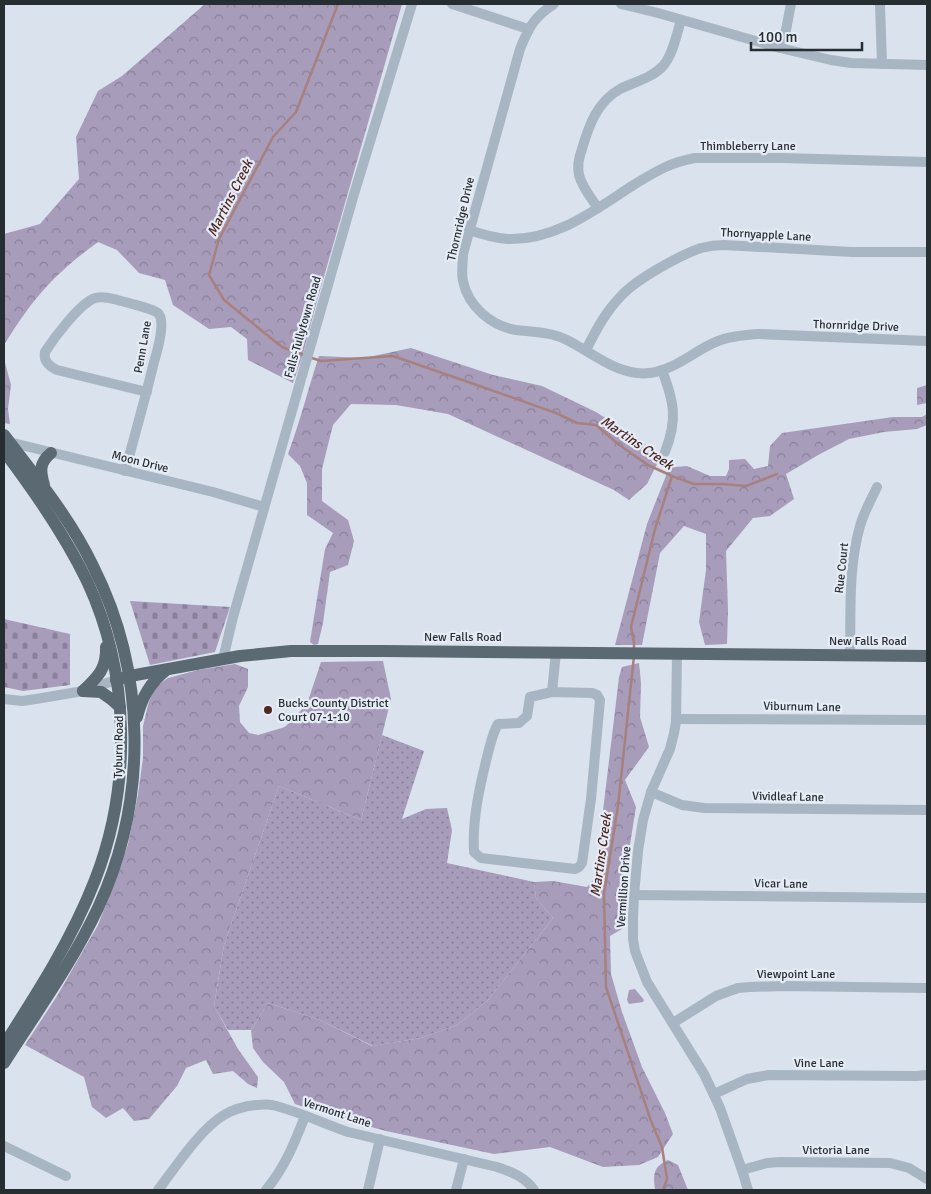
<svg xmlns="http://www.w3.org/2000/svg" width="931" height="1194" font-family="Signika,sans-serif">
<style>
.grass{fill:url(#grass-dots)}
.forest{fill:url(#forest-crowns)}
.cemetery{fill:url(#cemetery-stones)}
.park{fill:#a89cbb}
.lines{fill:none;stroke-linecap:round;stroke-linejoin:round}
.stream{stroke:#a7817d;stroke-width:2.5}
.minor{stroke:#a8b6c4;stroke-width:10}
.major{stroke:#5a6972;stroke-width:12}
.poi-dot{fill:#4e2722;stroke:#e6ecf6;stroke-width:2}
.labels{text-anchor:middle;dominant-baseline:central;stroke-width:4.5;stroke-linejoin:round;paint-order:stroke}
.street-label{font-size:12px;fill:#272e32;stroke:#e6ecf6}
.poi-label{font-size:12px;fill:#272e32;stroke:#e6ecf6;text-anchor:start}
.water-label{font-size:14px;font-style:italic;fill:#4e2722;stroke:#e6ecf6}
</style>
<defs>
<pattern id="grass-dots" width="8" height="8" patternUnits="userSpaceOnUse" patternTransform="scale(1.25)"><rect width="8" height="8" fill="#a89cbb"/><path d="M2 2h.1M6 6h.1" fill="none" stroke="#898099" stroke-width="1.8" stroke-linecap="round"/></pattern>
<pattern id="forest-crowns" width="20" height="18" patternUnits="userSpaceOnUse" patternTransform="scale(1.25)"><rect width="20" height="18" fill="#a89cbb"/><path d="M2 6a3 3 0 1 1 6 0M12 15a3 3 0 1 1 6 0" fill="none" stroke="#898099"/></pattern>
<pattern id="cemetery-stones" width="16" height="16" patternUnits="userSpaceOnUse" patternTransform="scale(1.25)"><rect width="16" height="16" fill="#a89cbb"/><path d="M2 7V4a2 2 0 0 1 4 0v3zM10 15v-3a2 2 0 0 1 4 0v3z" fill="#898099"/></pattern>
</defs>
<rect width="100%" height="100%" fill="#dae2ee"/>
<polygon class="grass" points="382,735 424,751 402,819 426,809 447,808 452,830 447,863 534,882 536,898 553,918 488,1000 457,1025 421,1038 373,1046 320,1020 268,1003 251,1030 228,1030 214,1006 224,945 279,786 361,820"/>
<g class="forest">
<path d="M205 4H402L317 301 303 354 293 383 248 360 247 339 231 327 209 329 173 305 165 280 139 273 117 250 98 242C80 255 63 269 48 285 31 303 17 324 4 345V234L40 224 79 179 76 137 98 91 122 76Z"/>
<path d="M411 348 493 375 542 386 596 412 641 441 661 456 647 484 629 500 614 490 448 414 396 405 351 404 333 425 322 469V501L348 520 354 541 348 565 330 572 323 623 318 644 314 645 310 642 325 549 333 533 307 515V483L300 466 288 454C300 422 308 389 319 356L364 358Z"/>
<polygon points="4,359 11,385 8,409 10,424 4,423"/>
<polygon points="927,385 927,403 917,405 917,388"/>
<polygon points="927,414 927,425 917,429 884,432 849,439 820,454 786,474 794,499 770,516 753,518 726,551 728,610 727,644 705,645 699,622 706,570 706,534 684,526 660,553 642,645 615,645 647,524 671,463 676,467 687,466 710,476 726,476 729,469 729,460 745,459 754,469 768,466 770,446 782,433 893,417 922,417"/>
<polygon points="383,661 391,699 361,820 279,786 224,945 214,1006 238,1049 258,1077 257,1088 248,1084 233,1071 213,1074 206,1060 186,1068 177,1086 149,1119 134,1121 123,1108 106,1118 92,1107 84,1077 25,1045 57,996 98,925 114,884 128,844 138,794 143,758 143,726 148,705 154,688 168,678 198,670 235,664 248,669 248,687 239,706 240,722 249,733 258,735 285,727 307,704 321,662"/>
<polygon points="639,663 641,683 640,717 649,747 625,780 636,807 628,857 622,929 610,936 611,974 622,1012 642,1067 665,1113 673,1134 658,1157 639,1165 603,1167 550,1147 494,1154 386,1131 334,1117 295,1104 284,1082 263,1062 253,1048 251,1030 268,1003 320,1020 372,1046 421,1038 457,1025 488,1000 553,918 536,898 534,882 553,881 587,887 595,878 619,677 622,667"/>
<path d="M668 1160 678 1165 688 1190H655C653 1174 653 1167 668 1160Z"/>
</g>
<g class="cemetery">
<polygon points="130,601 230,607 215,652 150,665"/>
<polygon points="4,619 70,634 70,685 23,691 4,687"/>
</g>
<polygon class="park" points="635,989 644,1000 643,1002 629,1004 627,1000 629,990"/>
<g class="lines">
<g class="stream">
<polyline points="304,355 282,347 224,300 209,275 219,239 273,137 296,112 338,4"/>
<polyline points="309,357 321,361 393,356 474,384 556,413 577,423 596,425 618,444 648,465 672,476 655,529 631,627 634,643 634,648"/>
<polyline points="672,476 694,484 723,484 746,486 777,474"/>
<polyline points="634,656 618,806 604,894 606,987 651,1121 662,1147 667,1179 663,1190"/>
</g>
<g class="minor">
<polyline points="452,4 528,29"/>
<path d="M554 4C534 17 529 27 520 49L463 254C463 263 461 272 463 281 468 306 491 326 516 330 533 332 551 332 567 340 593 353 619 377 650 373 675 370 695 350 718 341 731 336 746 335 759 334L927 341"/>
<polyline points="621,4 658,13 780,48 831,60 851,63 927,65"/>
<polyline points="880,4 882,64"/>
<polyline points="780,48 786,30 791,4"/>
<path d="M598 208C591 198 582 187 579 175 577 166 579 157 582 149 589 125 597 102 620 89 634 82 652 78 663 66 673 55 677 33 681 20"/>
<path d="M469 230C481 234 494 238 507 239 556 241 596 209 635 184 655 172 671 162 695 158H782L927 162"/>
<path d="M586 350C596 330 606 311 622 295 637 279 680 255 701 248 709 246 716 245 724 245L852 252H927"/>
<path d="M662 370C674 402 678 419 665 452"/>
<polyline points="9,442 213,492 264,507"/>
<path d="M125 471C135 435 145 399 154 362 157 352 163 331 161 320 161 317 160 316 158 313 150 308 139 306 129 303 119 301 105 295 95 298 80 303 54 338 45 352 43 361 49 366 57 370L147 392"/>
<polyline points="677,654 676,722 674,733 670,749 651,792 643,820 638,851 634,895 633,918 633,939 635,951 647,982 704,1074 720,1108 742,1170 748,1190"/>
<path d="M850 655C851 612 848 568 860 526 864 512 871 500 877 487"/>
<polyline points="223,659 233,617 354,194 412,4"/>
<path d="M552 692 592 693 597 695 600 700 591 799 582 863 579 867 575 869 481 858 474 852C472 819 480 785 488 753 491 742 493 732 498 724L519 723 527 716 530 697Z"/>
<polyline points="552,692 556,652"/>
<polyline points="4,699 22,701 36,699 83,691 116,680"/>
<polyline points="676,719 927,720"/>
<polyline points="651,792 682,805 704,808 927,810"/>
<polyline points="634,895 927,898"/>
<polyline points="673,1023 716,996 738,988 750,987 784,986 927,988"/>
<polyline points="714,1094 747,1079 769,1075 917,1076 927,1075"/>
<polyline points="4,1146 66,1176"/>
<polyline points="742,1170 767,1163 780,1162 890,1163 909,1168 927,1179"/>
<path d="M158 1190C175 1168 200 1129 224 1115 234 1109 245 1106 256 1105 261 1105 267 1104 272 1105 298 1111 322 1123 348 1132L497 1167C512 1172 525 1177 534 1190"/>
<path d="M266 1190C285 1167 294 1144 305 1116"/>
<polyline points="368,1190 380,1139"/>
<polyline points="456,1190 464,1159"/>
</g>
<g class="major">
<path d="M4 435C36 477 70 518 93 566 147 673 148 800 98 908 72 963 36 1013 4 1063"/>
<path d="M4 451C35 492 65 535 87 581 130 673 132 785 95 880 72 939 38 992 4 1045"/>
<path d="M44 485C40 471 39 463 51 453"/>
<polyline points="116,680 130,676 240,656 291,651 383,651 927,656"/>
<path d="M83 691C98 677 107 668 106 647"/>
<polyline points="83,691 101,692 111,699 120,707"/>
<path d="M137 717C142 697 150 683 166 670"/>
</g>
</g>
<circle class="poi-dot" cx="268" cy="710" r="5"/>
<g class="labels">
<g class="street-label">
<text x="748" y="146">Thimbleberry Lane</text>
<text transform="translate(461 219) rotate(-77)">Thornridge Drive</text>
<text transform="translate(766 235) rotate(3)">Thornyapple Lane</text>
<text transform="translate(856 326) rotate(2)">Thornridge Drive</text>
<text transform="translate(303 327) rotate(-74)">Falls-Tullytown Road</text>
<text transform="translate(143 347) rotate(-80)">Penn Lane</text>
<text transform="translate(140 462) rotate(14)">Moon Drive</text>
<text transform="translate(842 568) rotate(-84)">Rue Court</text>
<text x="463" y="637">New Falls Road</text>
<text x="868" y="641">New Falls Road</text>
<text transform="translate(802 707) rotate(1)">Viburnum Lane</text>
<text transform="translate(119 747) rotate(-89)">Tyburn Road</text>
<text transform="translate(788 797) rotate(1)">Vividleaf Lane</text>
<text transform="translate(781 884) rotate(1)">Vicar Lane</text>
<text transform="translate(624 887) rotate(-86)">Vermillion Drive</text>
<text x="796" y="974">Viewpoint Lane</text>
<text x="819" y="1063">Vine Lane</text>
<text transform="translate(337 1113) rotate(18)">Vermont Lane</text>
<text x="836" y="1150">Victoria Lane</text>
</g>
<g class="poi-label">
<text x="278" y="703">Bucks County District<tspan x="278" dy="14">Court 07-1-10</tspan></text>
</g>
<g class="water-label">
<text transform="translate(230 198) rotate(-63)">Martins Creek</text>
<text transform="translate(637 443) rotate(34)">Martins Creek</text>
<text transform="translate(601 855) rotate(-82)">Martins Creek</text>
</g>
</g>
<rect width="931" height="1194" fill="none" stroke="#272e32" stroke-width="10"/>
<path d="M751 42v8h111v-8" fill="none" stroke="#272e32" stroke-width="2.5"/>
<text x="758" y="42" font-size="15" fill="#272e32" stroke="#e6ecf6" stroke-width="4" paint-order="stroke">100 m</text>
</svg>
